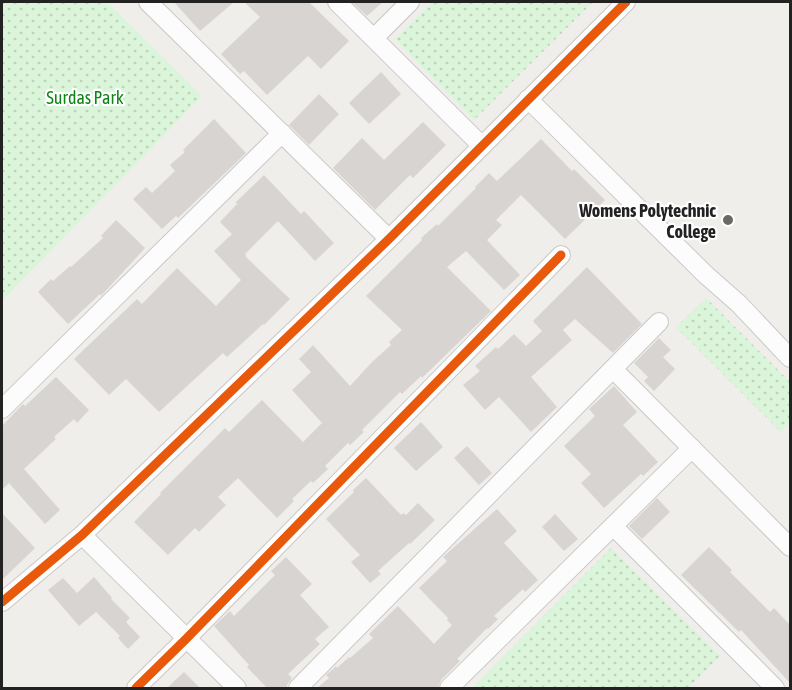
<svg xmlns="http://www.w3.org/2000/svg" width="792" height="690" font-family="'Asap Condensed',sans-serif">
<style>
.park{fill:url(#park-dots)}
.building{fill:#d7d4d2}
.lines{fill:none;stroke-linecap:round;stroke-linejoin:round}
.minor-casing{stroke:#c9c8c7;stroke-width:20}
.minor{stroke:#fdfcfc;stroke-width:18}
.cycleway-casing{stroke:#fff;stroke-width:13}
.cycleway{stroke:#e8590c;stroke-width:9}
.poi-dot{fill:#6a6968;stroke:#fff;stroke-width:2}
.labels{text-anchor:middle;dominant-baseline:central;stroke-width:4.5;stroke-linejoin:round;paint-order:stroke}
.park-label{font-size:18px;fill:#0c8416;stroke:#fff}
.poi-label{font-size:18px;font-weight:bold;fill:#222;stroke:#fff;text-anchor:end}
</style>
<defs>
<pattern id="park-dots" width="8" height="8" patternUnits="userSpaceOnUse" patternTransform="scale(1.5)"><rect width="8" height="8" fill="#daf5da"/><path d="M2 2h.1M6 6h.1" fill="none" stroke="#bbd2bb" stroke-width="1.8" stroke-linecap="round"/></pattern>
</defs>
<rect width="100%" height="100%" fill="#f0eeeb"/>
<g class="park">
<polygon points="2,2 107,2 202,96 2,301"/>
<polygon points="433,2 593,2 474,120 395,39"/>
<polygon points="706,298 790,382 790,422 781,432 676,327"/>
<polygon points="611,548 720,656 688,688 475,688 473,687"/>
</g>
<g class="building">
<polygon points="174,2 234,2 200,31"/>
<polygon points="244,2 309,2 349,41 321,69 308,56 267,95 244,71 240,74 221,54 260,17"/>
<polygon points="352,2 383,2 367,16"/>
<polygon points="381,72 401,94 369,124 349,103"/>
<polygon points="319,94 339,114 309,145 289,125"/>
<polygon points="214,119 246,153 178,218 176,216 162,229 133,199 146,187 152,193 175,171 170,165 185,152 183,150"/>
<polygon points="423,122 446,145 413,178 410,175 375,210 333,168 362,138 384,160"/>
<polygon points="541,139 572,171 574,169 605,200 565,239 521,195 496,220 502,225 487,240 520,275 504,290 466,251 447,267 491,311 422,378 421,376 402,394 400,392 362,430 364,432 350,445 348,443 325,466 328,469 313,483 311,481 292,499 294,501 277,518 238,478 218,497 226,505 199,532 195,528 168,555 134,522 161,494 160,493 225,428 229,432 262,400 303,442 322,423 292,390 311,372 299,359 313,345 350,386 372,362 391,345 389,342 402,330 366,296 422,240 421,238 437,224 438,226 476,188 475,187 489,173 497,181"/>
<polygon points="264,175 301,214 304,211 334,243 315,261 278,221 245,254 247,258 290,299 264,325 263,324 227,357 223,353 159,412 126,379 109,395 74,359 137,299 142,304 177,268 216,306 241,280 214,251 232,234 220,222 237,204 236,202"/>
<polygon points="116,220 145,248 101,296 100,294 68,324 38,292 51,279 53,281 70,266 71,267 103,238 101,236"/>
<polygon points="587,267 642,324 613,353 575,319 563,330 572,340 531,377 557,407 531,432 499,397 485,410 463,385 480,371 475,366 496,347 498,349 514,334 526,346 542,331 533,321"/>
<polygon points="659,338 671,350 663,357 675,369 654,391 644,381 648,377 634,363"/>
<polygon points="56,377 89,410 77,423 74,419 54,437 56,439 24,469 60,510 45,524 9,483 2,490 2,426 23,404 25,406"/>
<polygon points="614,386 637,412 623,425 658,462 643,476 641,474 604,508 581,483 591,474 564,446 595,416 589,409"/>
<polygon points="421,422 443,447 416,471 394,448"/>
<polygon points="467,446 492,473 479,485 454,458"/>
<polygon points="366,478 401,515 403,513 406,515 418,503 435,520 410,544 409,543 378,571 381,574 370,583 351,562 360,555 326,519 354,492 353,490"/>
<polygon points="657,498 670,512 642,539 629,526"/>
<polygon points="497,509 517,531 504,543 538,580 525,592 523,589 494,616 498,619 488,629 487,628 457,659 460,661 441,680 438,688 317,688 329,678 326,675 333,669 336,666 337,668 349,657 350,658 373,638 369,634 398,606 434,644 452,625 447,620 448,618 419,588 447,561 443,557"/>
<polygon points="2,513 35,548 2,580"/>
<polygon points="555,514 578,539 564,551 542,527"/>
<polygon points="709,547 732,570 730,572 770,612 774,608 790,625 790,683 741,630 739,632 681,575"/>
<polygon points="286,557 312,584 300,595 329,627 315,639 320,644 288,674 292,678 287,685 287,688 267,688 247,667 249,665 214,626 230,611 234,616 275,575 271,571"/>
<polygon points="94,577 112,598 111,599 130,618 126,622 140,637 128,649 118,638 120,636 96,612 79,626 48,590 63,578 77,593"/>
<polygon points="184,672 200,688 167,688"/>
</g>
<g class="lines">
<defs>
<g id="minor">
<polyline points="148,2 389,239"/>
<polyline points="337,2 482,146"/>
<polyline points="374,38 410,2"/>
<polyline points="528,99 706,275 739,304 790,358"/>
<polyline points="613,369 790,547"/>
<polyline points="2,409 282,133"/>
<polyline points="613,526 775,688"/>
<polyline points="82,535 237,688"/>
<polyline points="2,602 82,535 389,239 626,2"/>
<polyline points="136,688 186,639 561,255"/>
<polyline points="298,688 659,322"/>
<polyline points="449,688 692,448"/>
</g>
</defs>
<use href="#minor" class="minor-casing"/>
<use href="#minor" class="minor"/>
<defs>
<g id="cycleway">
<polyline points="2,602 82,535 389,239 626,2"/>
<polyline points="136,688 186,639 561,255"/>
</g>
</defs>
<use href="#cycleway" class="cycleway-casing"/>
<use href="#cycleway" class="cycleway"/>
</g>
<circle class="poi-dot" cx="728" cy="220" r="6"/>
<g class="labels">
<g class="park-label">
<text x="85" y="97">Surdas Park</text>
</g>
<g class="poi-label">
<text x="716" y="210">Womens Polytechnic<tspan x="716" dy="21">College</tspan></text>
</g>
</g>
<rect width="792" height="690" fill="none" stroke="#222222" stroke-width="6"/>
</svg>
